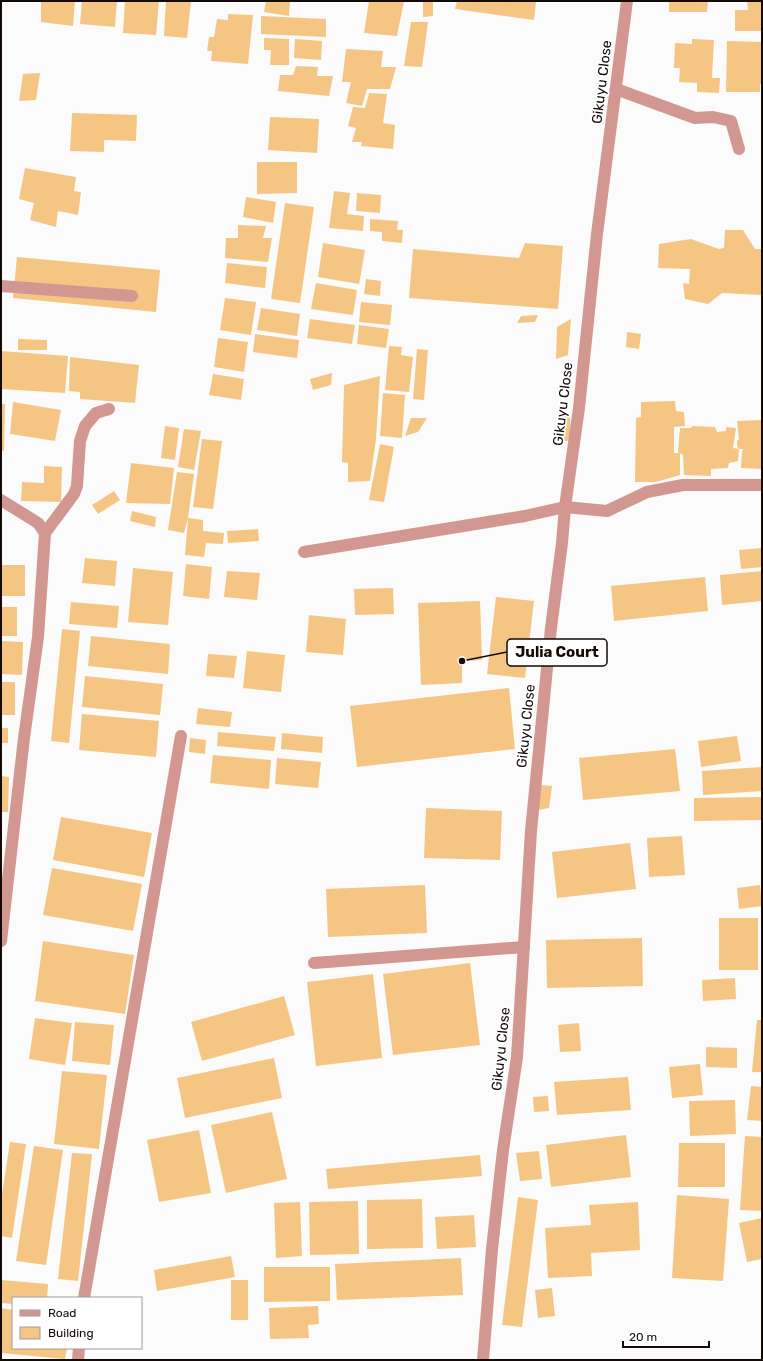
<svg xmlns="http://www.w3.org/2000/svg" width="763" height="1361" font-family="Rubik,sans-serif">
<style>
.building{fill:#f5c683}
.lines{fill:none;stroke-linecap:round;stroke-linejoin:round}
.minor{stroke:#d29791;stroke-width:12}
.labels{text-anchor:middle;dominant-baseline:central;stroke-width:3.5;stroke-linejoin:round;paint-order:stroke}
.street-label{font-size:14px;fill:#130a06;stroke:#fff}
.leader{fill:none;stroke:#130a06;stroke-width:1.5}
.callout-dot{fill:#130a06;stroke:#fff;stroke-width:1.5}
.callout{fill:#fff;stroke:#130a06;stroke-width:1.5}
.callout-label{font-size:15px;text-anchor:middle;font-weight:bold;fill:#130a06}
</style>
<rect width="100%" height="100%" fill="#fbfbfb"/>
<g class="building">
<polygon points="41,1 75,1 73,26 41,22"/>
<polygon points="82,1 117,1 115,27 80,24"/>
<polygon points="125,1 159,1 156,35 123,33"/>
<polygon points="166,1 191,1 187,38 164,36"/>
<polygon points="266,1 290,1 289,16 264,12"/>
<polygon points="369,1 404,1 397,36 364,33"/>
<polygon points="423,1 433,1 433,16 423,17"/>
<polygon points="457,1 536,1 534,20 455,9"/>
<polygon points="669,1 708,1 707,12 669,12"/>
<polygon points="747,1 762,1 762,31 735,31 735,10 748,10"/>
<polygon points="228,14 253,15 248,64 211,61 212,51 207,51 209,37 214,37 217,19 228,20"/>
<polygon points="261,16 326,19 326,37 261,34"/>
<polygon points="411,22 428,22 422,67 404,66"/>
<polygon points="264,38 289,39 289,65 270,65 271,50 264,50"/>
<polygon points="295,39 322,41 321,60 294,58"/>
<polygon points="692,39 714,40 712,78 720,78 719,93 697,92 697,83 679,82 680,68 674,68 675,43 692,44"/>
<polygon points="727,41 762,42 762,84 760,84 760,92 726,92"/>
<polygon points="346,49 383,51 381,67 396,67 390,89 367,89 362,106 346,103 351,82 342,82"/>
<polygon points="296,66 318,67 317,76 333,76 329,96 278,91 280,75 293,75"/>
<polygon points="40,73 36,100 19,101 23,74"/>
<polygon points="369,93 387,94 383,123 395,125 393,149 361,146 362,142 352,142 356,128 348,126 353,107 365,108"/>
<polygon points="72,113 137,115 136,141 104,140 104,152 70,151"/>
<polygon points="270,117 319,119 317,153 268,150"/>
<polygon points="257,162 297,162 297,193 257,194"/>
<polygon points="25,168 76,177 74,191 81,192 78,215 58,211 56,227 30,220 34,203 19,199"/>
<polygon points="334,191 350,193 347,214 364,216 363,231 329,228"/>
<polygon points="357,193 381,195 380,213 356,211"/>
<polygon points="246,197 276,202 273,223 243,217"/>
<polygon points="285,203 314,207 300,303 271,299"/>
<polygon points="370,219 398,221 397,230 403,230 402,243 382,241 382,232 370,231"/>
<polygon points="238,225 266,226 263,238 272,238 268,262 225,258 226,238 238,238"/>
<polygon points="725,230 743,230 755,249 762,249 762,295 722,293 708,304 685,299 683,283 689,284 690,269 658,268 659,244 691,239 719,249 724,248"/>
<polygon points="323,243 365,250 359,284 318,277"/>
<polygon points="525,243 563,246 558,309 409,298 413,249 519,258"/>
<polygon points="17,257 160,270 156,312 13,298"/>
<polygon points="227,263 267,267 265,288 225,283"/>
<polygon points="366,279 381,281 380,296 364,294"/>
<polygon points="316,283 357,290 353,315 311,309"/>
<polygon points="225,298 256,302 251,335 220,330"/>
<polygon points="361,302 392,305 390,325 359,322"/>
<polygon points="261,308 300,314 297,336 257,330"/>
<polygon points="538,315 535,322 517,323 521,316"/>
<polygon points="310,319 355,325 352,344 307,338"/>
<polygon points="571,319 568,355 556,359 557,327"/>
<polygon points="359,325 389,329 386,348 357,344"/>
<polygon points="627,332 641,334 639,349 626,347"/>
<polygon points="255,334 299,340 297,358 253,352"/>
<polygon points="218,338 248,342 244,372 214,367"/>
<polygon points="18,339 47,340 47,350 18,350"/>
<polygon points="389,346 402,347 401,355 413,357 409,392 385,390"/>
<polygon points="417,349 428,350 424,400 413,399"/>
<polygon points="1,351 68,356 65,393 1,389"/>
<polygon points="70,357 139,365 135,403 80,399 80,392 69,391"/>
<polygon points="332,373 331,385 313,390 310,379"/>
<polygon points="213,374 244,379 241,400 209,395"/>
<polygon points="380,376 376,439 370,481 348,482 348,463 342,462 344,385"/>
<polygon points="383,393 405,395 402,438 380,436"/>
<polygon points="675,401 676,411 684,412 685,426 674,427 674,453 680,453 678,452 680,428 691,428 692,426 715,427 717,432 726,431 726,427 736,428 733,448 739,449 738,461 729,463 728,468 711,469 711,476 684,475 683,455 680,453 680,475 656,482 635,482 636,418 641,417 641,402"/>
<polygon points="13,402 61,410 55,441 10,434"/>
<polygon points="1,404 5,404 4,451 1,451"/>
<polygon points="562,414 570,414 571,441 563,441"/>
<polygon points="411,418 427,418 418,432 405,436"/>
<polygon points="762,420 762,469 741,468 742,452 743,449 739,449 737,446 737,441 739,439 737,421"/>
<polygon points="165,426 179,428 175,460 161,458"/>
<polygon points="184,429 201,431 194,470 178,467"/>
<polygon points="202,439 222,441 213,509 193,507"/>
<polygon points="380,444 394,447 384,502 369,500"/>
<polygon points="131,463 174,468 170,504 126,503"/>
<polygon points="44,466 62,467 61,502 21,501 22,482 44,483"/>
<polygon points="177,472 194,474 188,518 203,520 203,531 224,533 223,544 206,543 204,557 185,555 188,518 184,533 168,530"/>
<polygon points="114,491 120,500 98,514 92,505"/>
<polygon points="132,511 156,517 155,527 130,521"/>
<polygon points="258,529 259,541 228,543 227,531"/>
<polygon points="762,548 762,567 741,569 739,550"/>
<polygon points="85,558 117,561 115,586 82,583"/>
<polygon points="186,564 212,567 209,599 183,596"/>
<rect x="1" y="565" width="24" height="31"/>
<polygon points="133,568 173,572 168,625 128,622"/>
<polygon points="227,571 260,573 257,600 224,597"/>
<polygon points="762,571 762,601 722,605 720,575"/>
<polygon points="705,577 708,611 614,621 611,586"/>
<polygon points="393,588 394,614 355,615 354,589"/>
<polygon points="496,597 534,601 525,678 487,674"/>
<polygon points="480,601 482,660 462,661 462,683 421,685 418,603"/>
<polygon points="71,602 119,606 117,628 69,624"/>
<rect x="1" y="607" width="16" height="29"/>
<polygon points="309,615 346,619 343,655 306,652"/>
<polygon points="62,629 80,631 69,743 51,741"/>
<polygon points="91,636 170,644 168,674 88,666"/>
<polygon points="1,641 23,642 22,675 1,674"/>
<polygon points="247,651 285,655 281,692 243,688"/>
<polygon points="208,654 237,656 234,678 206,676"/>
<polygon points="85,676 163,684 160,715 82,707"/>
<rect x="1" y="682" width="14" height="33"/>
<polygon points="509,688 515,749 357,767 350,706"/>
<polygon points="198,708 232,712 230,727 196,724"/>
<polygon points="82,714 159,721 156,757 79,750"/>
<rect x="1" y="728" width="7" height="15"/>
<polygon points="218,732 276,737 274,751 217,746"/>
<polygon points="282,733 323,737 322,753 281,749"/>
<polygon points="737,736 741,761 701,767 698,741"/>
<polygon points="190,738 206,740 205,754 189,752"/>
<polygon points="675,749 680,791 583,800 579,758"/>
<polygon points="213,755 271,760 269,789 210,783"/>
<polygon points="277,758 321,762 318,788 275,784"/>
<polygon points="762,767 762,791 703,795 702,771"/>
<polygon points="1,776 9,777 8,812 1,812"/>
<polygon points="541,785 552,786 549,808 538,810"/>
<polygon points="762,797 762,820 694,821 694,798"/>
<polygon points="426,808 502,811 500,860 424,858"/>
<polygon points="61,817 152,833 144,877 53,860"/>
<polygon points="682,836 685,875 649,877 647,838"/>
<polygon points="630,843 636,889 557,898 552,852"/>
<polygon points="52,868 142,884 133,931 43,915"/>
<polygon points="425,885 427,933 328,937 326,889"/>
<polygon points="760,885 762,906 739,909 737,888"/>
<rect x="719" y="918" width="39" height="52"/>
<polygon points="642,938 643,986 547,988 546,940"/>
<polygon points="43,941 134,955 125,1014 35,1001"/>
<polygon points="470,963 480,1045 393,1055 383,974"/>
<polygon points="373,974 382,1058 316,1066 307,982"/>
<polygon points="735,978 736,999 703,1001 702,980"/>
<polygon points="284,996 295,1035 202,1061 191,1022"/>
<polygon points="35,1018 72,1023 65,1065 29,1059"/>
<polygon points="757,1020 762,1020 762,1072 752,1072"/>
<polygon points="75,1022 114,1025 110,1065 72,1061"/>
<polygon points="579,1023 581,1051 560,1052 558,1025"/>
<polygon points="706,1047 737,1048 737,1068 706,1067"/>
<polygon points="274,1058 282,1098 185,1118 177,1078"/>
<polygon points="700,1064 703,1095 672,1098 669,1067"/>
<polygon points="62,1071 107,1075 99,1149 54,1144"/>
<polygon points="628,1077 631,1110 557,1115 554,1082"/>
<polygon points="751,1086 762,1087 762,1121 747,1120"/>
<polygon points="548,1096 549,1111 534,1112 533,1097"/>
<polygon points="735,1100 736,1134 690,1136 689,1101"/>
<polygon points="272,1112 287,1179 226,1193 211,1125"/>
<polygon points="199,1130 211,1193 159,1202 147,1140"/>
<polygon points="626,1135 631,1177 551,1187 546,1145"/>
<polygon points="745,1136 762,1137 762,1211 740,1210"/>
<polygon points="10,1142 26,1144 12,1238 1,1236 1,1201"/>
<polygon points="679,1143 725,1143 725,1187 678,1187"/>
<polygon points="34,1146 63,1150 46,1265 16,1261"/>
<polygon points="539,1151 542,1179 520,1181 516,1153"/>
<polygon points="72,1153 92,1154 78,1281 58,1279"/>
<polygon points="480,1155 482,1176 328,1189 326,1169"/>
<polygon points="677,1195 729,1199 723,1281 672,1278"/>
<polygon points="518,1197 538,1200 522,1327 502,1325"/>
<polygon points="422,1199 423,1248 367,1249 367,1200"/>
<polygon points="358,1201 359,1254 310,1255 309,1202"/>
<polygon points="300,1202 302,1256 276,1258 274,1203"/>
<polygon points="638,1202 640,1250 591,1253 592,1276 548,1278 545,1228 591,1225 589,1205"/>
<polygon points="474,1215 476,1247 437,1249 435,1217"/>
<polygon points="762,1218 762,1259 747,1262 739,1223"/>
<polygon points="231,1256 235,1277 157,1291 154,1270"/>
<polygon points="461,1258 463,1295 337,1300 335,1264"/>
<polygon points="264,1267 330,1267 330,1301 264,1302"/>
<polygon points="1,1280 48,1284 47,1298 13,1298 13,1304 1,1303"/>
<rect x="231" y="1280" width="17" height="40"/>
<polygon points="552,1288 555,1316 538,1318 535,1290"/>
<polygon points="318,1306 319,1324 308,1325 309,1338 270,1339 269,1308"/>
<polygon points="1,1308 13,1310 13,1348 67,1348 65,1359 1,1353"/>
</g>
<g class="lines">
<g class="minor">
<polyline points="616,89 695,118 713,117 731,121 739,149"/>
<polyline points="1,286 132,296"/>
<polyline points="1,500 38,523 45,533 38,637 24,738 1,941"/>
<polyline points="45,533 74,494 77,486 80,441 85,426 96,413 109,409"/>
<polyline points="304,552 525,516 565,507 607,511 647,492 683,485 762,485"/>
<polyline points="314,963 524,947"/>
<polyline points="84,1298 181,736"/>
<polyline points="78,1360 79,1348"/>
<polyline points="483,1360 492,1249 503,1150 517,1057 531,831 551,628 562,543 565,507 579,408 597,234 627,1"/>
</g>
</g>
<g class="labels">
<g class="street-label">
<text transform="translate(602 82) rotate(-83)">Gikuyu Close</text>
<text transform="translate(563 404) rotate(-83)">Gikuyu Close</text>
<text transform="translate(526 726) rotate(-84)">Gikuyu Close</text>
<text transform="translate(501 1049) rotate(-84)">Gikuyu Close</text>
</g>
</g>
<path class="leader" d="M462 661L507 652"/>
<circle class="callout-dot" cx="462" cy="661" r="4"/>
<rect class="callout" x="507" y="639" width="100" height="27" rx="4"/>
<g class="callout-label">
<text x="557" y="657">Julia Court</text>
</g>
<rect width="763" height="1361" fill="none" stroke="#130a06" stroke-width="4"/>
<rect x="12" y="1297" width="130" height="52" fill="#ffffff" stroke="#a19d9b"/>
<rect x="20" y="1310" width="20" height="6" fill="#d29791" stroke="#a19d9b"/>
<text x="48" y="1317" font-size="12" fill="#130a06">Road</text>
<rect x="20" y="1327" width="20" height="12" fill="#f5c683" stroke="#a19d9b"/>
<text x="48" y="1337" font-size="12" fill="#130a06">Building</text>
<path d="M623 1341v6h86v-6" fill="none" stroke="#130a06" stroke-width="2"/>
<text x="629" y="1341" font-size="12" fill="#130a06" stroke="#ffffff" stroke-width="3" paint-order="stroke">20 m</text>
</svg>
